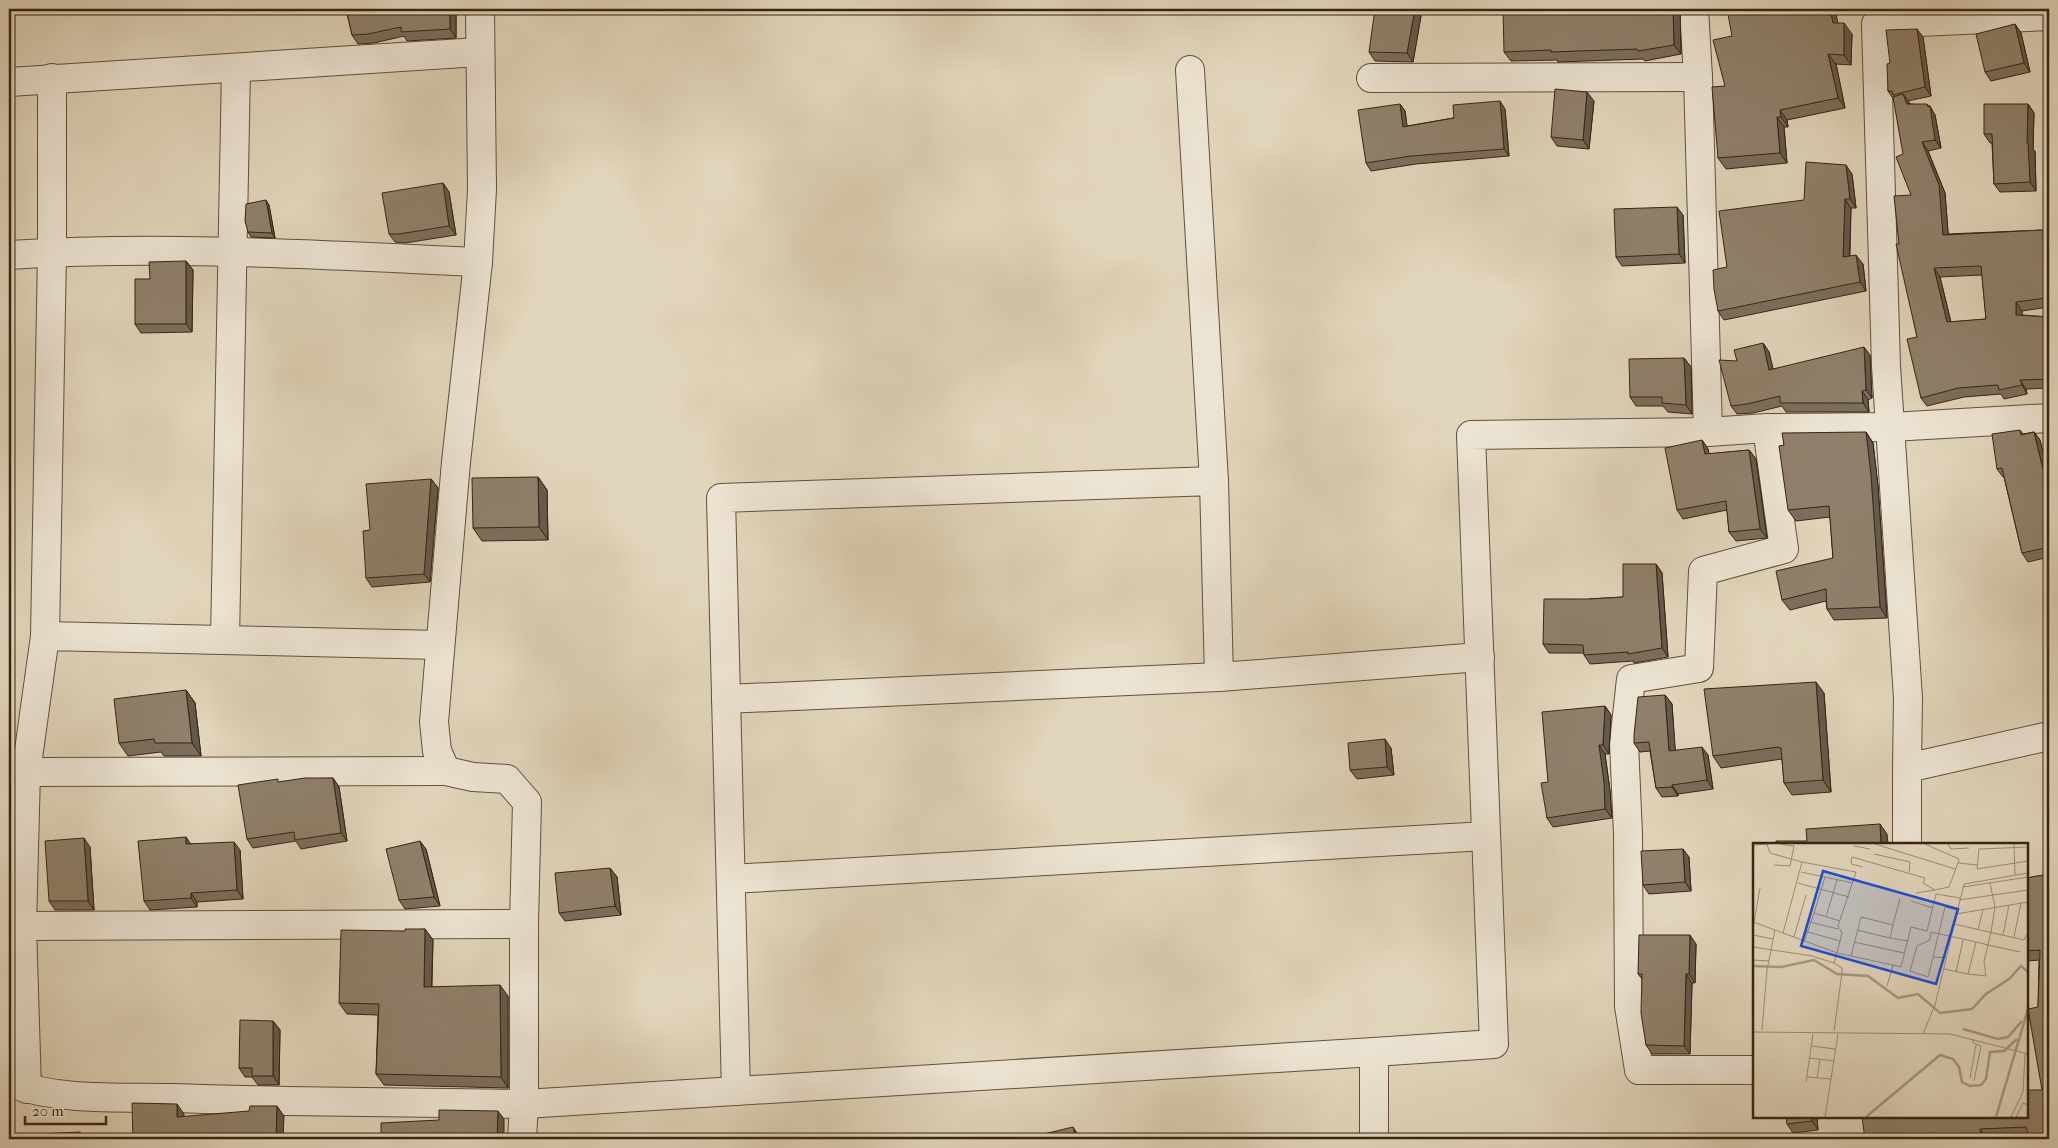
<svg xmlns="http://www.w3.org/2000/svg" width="2058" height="1148" font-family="'IM FELL French Canon',serif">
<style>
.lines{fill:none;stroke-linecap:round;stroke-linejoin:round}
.minor-casing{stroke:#62503e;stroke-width:30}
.minor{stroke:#ece4d3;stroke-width:28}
.wall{fill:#7b6e5c;stroke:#372415;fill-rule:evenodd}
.shaded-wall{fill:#645a4b;stroke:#372415}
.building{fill:#8f806b;stroke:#372415;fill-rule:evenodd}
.inset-river{fill:none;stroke:#a79983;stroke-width:2.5}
.inset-road{fill:none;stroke:#9d8e79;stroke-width:1}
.view{fill:#1d4ed8;fill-opacity:0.15;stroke:#1d4ed8;stroke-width:2.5}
.inset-edge{fill:none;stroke:#372415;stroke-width:2.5}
</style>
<rect width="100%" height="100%" fill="#e1d5bb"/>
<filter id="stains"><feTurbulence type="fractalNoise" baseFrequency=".004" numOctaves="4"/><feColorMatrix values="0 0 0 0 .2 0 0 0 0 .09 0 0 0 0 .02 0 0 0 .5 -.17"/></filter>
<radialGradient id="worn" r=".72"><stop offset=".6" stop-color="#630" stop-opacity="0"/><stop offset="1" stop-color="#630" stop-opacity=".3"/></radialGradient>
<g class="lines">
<defs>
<g id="minor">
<polyline points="480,9 482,189 478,262 456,462 434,722 437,751 446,771 473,777 507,779 527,802 524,924 524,1104 1374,1052"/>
<polyline points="1694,9 1698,77 1708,432 1767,428"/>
<polyline points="1190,70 1214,481"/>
<polyline points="1371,78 1698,77"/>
<polyline points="9,82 479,52"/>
<path d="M9 255C165 245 322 255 478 262"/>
<polyline points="45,636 52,252 52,78"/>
<polyline points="225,640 236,68"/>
<polyline points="726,699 1219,677"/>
<polyline points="1907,768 1908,698 1886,366 1876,24 2049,16"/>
<polyline points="26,772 446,771"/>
<polyline points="1907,844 1907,768 2049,736"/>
<polyline points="731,879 1486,836"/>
<polyline points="22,926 524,924"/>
<polyline points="1754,1070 1639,1070 1629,1006 1628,834 1624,743 1631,679 1699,668 1703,571 1784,549 1767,428 1891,427 2049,418"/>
<path d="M10 1083C60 1101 119 1097 172 1098 289 1102 407 1102 524 1104L522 1139"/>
<polyline points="27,1089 22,926 26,772 45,636 440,645"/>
<polyline points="736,1091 721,498 1214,481 1219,677 1480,657"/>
<polyline points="1374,1139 1374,1052 1494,1044 1471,435 1708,432"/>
</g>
</defs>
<use href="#minor" class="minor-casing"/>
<use href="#minor" class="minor"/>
</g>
<g class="wall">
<polygon points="346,9 456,9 456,38 407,41 404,36 374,43 358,44 352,35"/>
<polygon points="1680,9 1681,54 1645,61 1643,59 1558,62 1557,60 1511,61 1504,52"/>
<polygon points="1422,10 1413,62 1375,61 1369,52"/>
<polygon points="1838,23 1852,34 1851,65 1836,64 1845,108 1787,120 1788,127 1784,127 1787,163 1726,169 1718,158 1725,86 1732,36"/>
<polygon points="2015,24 2021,33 2030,72 1991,81 1985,72"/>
<path d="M1923 37 1931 96 1908 101 1910 104 1930 106 1935 115 1941 148 1928 151 1945 193 1948 234 2043 230 2048 238 2049 307 2022 311V315L2049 317V388L2026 389 2027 394 2004 399 2001 394 1964 397 1927 406 1921 398 1917 337 1899 244 1911 195 1894 100 1888 91 1890 63ZM1982 275 1986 319 1951 322 1940 277Z"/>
<polygon points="1594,101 1589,149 1557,146 1551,137"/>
<polygon points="1400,104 1405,111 1407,126 1505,109 1509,156 1416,164 1371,171 1366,163"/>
<polygon points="2028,104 2034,113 2033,149 2035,151 2036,191 2000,192 1994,184 1992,143 1990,143 1984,134"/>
<polygon points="1852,174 1856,208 1851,208 1850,256 1863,264 1866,291 1724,320 1718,311 1727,267"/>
<polygon points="443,183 449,192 456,235 405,243 395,242 389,234"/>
<polygon points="269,205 275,238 251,237 248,232"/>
<polygon points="1683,215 1685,263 1622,266 1616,257"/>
<polygon points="186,261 193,270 192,332 141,333 135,324 150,279"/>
<polygon points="1763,343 1769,352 1773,369 1870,355 1872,398 1868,400 1869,412 1786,412 1782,406 1753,413 1737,414 1731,406 1737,361"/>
<polygon points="1684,358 1691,367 1692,414 1668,412 1663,406 1636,406 1630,397"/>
<polygon points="2020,430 2023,434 2034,432 2040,440 2049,478 2049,557 2028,562 2022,553 2004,477 2003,477 1997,469"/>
<polygon points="1866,432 1873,443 1878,486 1887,618 1834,620 1827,609 1826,601 1790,610 1782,600 1833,558 1830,517 1796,521 1788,510"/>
<polygon points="1702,440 1708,449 1709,454 1749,450 1756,459 1767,538 1736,541 1729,532 1727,510 1683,519 1677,510"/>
<polygon points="538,477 547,490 548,540 482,541 473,528"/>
<polygon points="431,479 438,488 430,582 372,587 366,578 370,530"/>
<polygon points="1656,564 1662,573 1668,657 1634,663 1633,661 1590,664 1584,655 1584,653 1549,653 1543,644 1589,599 1623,597"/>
<polygon points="186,690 195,703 201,756 164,756 161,752 128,756 119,743"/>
<polygon points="1824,693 1831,792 1792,795 1784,783 1782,759 1721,768 1713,756"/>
<polygon points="1665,695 1672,704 1675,751 1708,755 1713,789 1678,794 1678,796 1662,797 1656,788 1650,751 1640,752 1634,743"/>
<polygon points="1605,706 1611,715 1609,754 1605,754 1610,791 1612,818 1553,827 1547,818 1548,782"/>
<polygon points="1391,748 1394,775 1357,779 1350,770"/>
<polygon points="333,778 339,787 347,841 301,849 296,841 253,848 247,839 280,782"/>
<polygon points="191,844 240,850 243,899 197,902 197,907 150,910 144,901"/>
<polygon points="90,847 94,910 55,910 49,901"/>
<polygon points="426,849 440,906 405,909 399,900"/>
<polygon points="1689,857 1691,891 1649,894 1643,885"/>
<polygon points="610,868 617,877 621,915 565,921 559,913"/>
<polygon points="2049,874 2049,1139 2029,1136 1987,1139 1865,1139 2042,1090 2038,1007 2039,960 2028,961 2027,958 2027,878"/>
<polygon points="425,929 433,940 432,987 508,996 508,1088 384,1085 376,1074 378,1015 347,1014 339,1003 405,931"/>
<polygon points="1696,944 1695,983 1692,983 1690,1054 1652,1054 1646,1045 1642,979 1638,974"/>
<polygon points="273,1021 280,1030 279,1085 258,1085 252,1077 245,1077 239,1068"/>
<polygon points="1817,1117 1818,1130 1793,1133 1787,1124"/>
</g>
<g class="shaded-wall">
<polygon points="450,9 456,9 456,38 450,29"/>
<polygon points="1415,9 1421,9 1422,10 1413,62 1407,53"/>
<polygon points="1673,9 1680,9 1681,54 1674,45"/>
<polygon points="1830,9 1835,9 1840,33 1833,23"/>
<polygon points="1844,23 1852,34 1851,65 1844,55"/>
<polygon points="2015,24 2021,33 2030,72 2024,63"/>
<polygon points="1917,29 1923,37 1931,96 1925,87"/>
<polygon points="1828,54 1836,64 1845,108 1838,98"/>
<polygon points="1587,92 1594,101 1589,149 1583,140"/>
<polygon points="1903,94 1909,102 1913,113 1907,104"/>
<polygon points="1500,101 1505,109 1509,156 1504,149"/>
<polygon points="1400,104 1405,111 1408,134 1403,127"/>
<polygon points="1927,104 1935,115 1941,148 1935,140"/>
<polygon points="2028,104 2034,113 2033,149 2035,151 2036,191 2030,182 2027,143"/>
<polygon points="1780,110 1787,120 1788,127 1781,117"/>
<polygon points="1777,117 1784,127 1787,163 1780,153"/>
<polygon points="1922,142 1928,151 1945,193 1949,243 1943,235"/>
<polygon points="1846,165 1852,174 1856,208 1850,199"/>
<polygon points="443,183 449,192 456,235 449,226"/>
<polygon points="1845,199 1851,208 1849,265 1843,257"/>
<polygon points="266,200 269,205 275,238 272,233"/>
<polygon points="1677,207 1683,215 1685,263 1679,254"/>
<polygon points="2043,230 2048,238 2049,304 2046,298"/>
<polygon points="1856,255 1863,264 1866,291 1860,282"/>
<polygon points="186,261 193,270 192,332 186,324"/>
<polygon points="1934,268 1940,277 1953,331 1947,322"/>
<polygon points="2016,302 2022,311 2022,323 2016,315"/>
<polygon points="1763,343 1769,352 1775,378 1769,370"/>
<polygon points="1864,347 1870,355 1872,398 1866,390"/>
<polygon points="1684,358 1691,367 1692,414 1686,405"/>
<polygon points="2020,380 2026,389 2027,394 2022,385"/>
<polygon points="1862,391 1868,400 1869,412 1863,403"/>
<polygon points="1866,432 1873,443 1878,486 1887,618 1880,607"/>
<polygon points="2034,432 2040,440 2049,478 2049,494"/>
<polygon points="1702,440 1708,449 1711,463 1705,454"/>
<polygon points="1749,450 1756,459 1767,538 1760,529"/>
<polygon points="538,477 547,490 548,540 539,527"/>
<polygon points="431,479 438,488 430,582 424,574"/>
<polygon points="1656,564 1662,573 1668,657 1662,648"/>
<polygon points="1816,682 1824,693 1831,792 1823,780"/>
<polygon points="186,690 195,703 201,756 192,743"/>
<polygon points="1665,695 1672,704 1676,760 1669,751"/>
<polygon points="1605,706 1611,715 1609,754 1603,745"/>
<polygon points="1385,739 1391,748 1394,775 1387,767"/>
<polygon points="1599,745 1605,754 1610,791 1612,818 1605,809"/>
<polygon points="1702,747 1708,755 1713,789 1707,780"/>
<polygon points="333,778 339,787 347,841 341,833"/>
<polygon points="1672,785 1678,794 1678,796 1672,787"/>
<polygon points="1880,824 1887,834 1888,844 1881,844"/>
<polygon points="186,837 192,846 186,844"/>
<polygon points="84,838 90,847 94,910 88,901"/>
<polygon points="420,841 426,849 440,906 434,897"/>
<polygon points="234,842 240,850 243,899 237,890"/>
<polygon points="1683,849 1689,857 1691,891 1685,882"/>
<polygon points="610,868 617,877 621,915 615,906"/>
<polygon points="191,893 197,902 197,907 191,898"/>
<polygon points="425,929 433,940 431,998 424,987"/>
<polygon points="1690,935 1696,944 1695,983 1689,974"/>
<polygon points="1686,974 1692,983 1690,1054 1684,1046"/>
<polygon points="500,985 508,996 508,1088 501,1077"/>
<polygon points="273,1021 280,1030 279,1085 273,1076"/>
<polygon points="177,1104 184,1114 184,1127 177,1117"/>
<polygon points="277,1106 284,1116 283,1139 276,1139"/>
<polygon points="498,1111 504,1119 504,1139 497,1139"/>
<polygon points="1812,1117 1817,1117 1818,1130 1812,1121"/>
<polygon points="1073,1127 1079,1136 1080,1139 1076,1139"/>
<polygon points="1980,1129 1987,1139 1981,1139"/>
<polygon points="80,1132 86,1139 81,1139"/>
</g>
<g class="building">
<polygon points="346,9 450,9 450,29 401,32 401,27 368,34 352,35"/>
<polygon points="1375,9 1415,9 1407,53 1369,52"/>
<polygon points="1503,9 1673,9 1674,45 1638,51 1637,49 1551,52 1551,50 1504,52"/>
<polygon points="1727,9 1830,9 1833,23 1844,23 1844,55 1828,54 1838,98 1780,110 1781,117 1777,117 1780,153 1718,158 1712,87 1725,86 1713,40 1732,36"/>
<polygon points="2015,24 2024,63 1985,72 1976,34"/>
<polygon points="1917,29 1925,87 1893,95 1892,91 1888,91 1887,64 1890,63 1886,30"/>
<polygon points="1555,89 1587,92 1583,140 1551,137"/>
<path d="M1903 94 1907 104H1927L1928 107 1930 106 1935 140 1922 142 1939 185 1943 235 2043 230 2046 298 2016 302V315L2049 317V379L2020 380 2022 385 1999 390 1998 385 1958 388 1921 398 1907 339 1917 337 1896 244H1899L1894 196 1911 195 1896 157 1903 154 1893 97ZM1981 266 1986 319 1947 322 1934 268Z"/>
<polygon points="1500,101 1504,149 1411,156 1366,163 1358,110 1400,104 1403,127 1454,118 1453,105"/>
<polygon points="1984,104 2028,104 2027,143 2028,143 2030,182 1994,184 1992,134 1984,134"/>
<polygon points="1806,162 1846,165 1850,199 1845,199 1843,257 1856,255 1860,282 1718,311 1714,289 1713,270 1727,267 1719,211 1804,200"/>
<polygon points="443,183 449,226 399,234 389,234 382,193"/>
<polygon points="266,200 272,233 248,232 245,221 246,204"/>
<polygon points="1677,207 1679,254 1616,257 1614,209"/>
<polygon points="186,261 186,324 135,324 135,279 150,279 149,262"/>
<polygon points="1763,343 1769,370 1864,347 1866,390 1862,391 1863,403 1780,403 1780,396 1747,404 1731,406 1719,360 1737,361 1734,350"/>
<polygon points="1684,358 1686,405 1662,403 1662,397 1630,397 1629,359"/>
<polygon points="2020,430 2021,435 2034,432 2049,494 2049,547 2022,553 2002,468 1997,469 1992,434"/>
<polygon points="1866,432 1871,475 1880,607 1827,609 1826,589 1782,600 1776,571 1833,558 1829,506 1788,510 1779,446 1784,445 1782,433"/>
<polygon points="1702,440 1705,454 1749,450 1760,529 1729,532 1726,501 1677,510 1665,448"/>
<polygon points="538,477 539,527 473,528 472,478"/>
<polygon points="431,479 424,574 366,578 363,531 370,530 366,484"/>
<polygon points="1623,564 1656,564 1662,648 1628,654 1628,652 1584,655 1583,645 1543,644 1544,599 1589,599 1623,597"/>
<polygon points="1816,682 1823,780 1784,783 1781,748 1778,747 1713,756 1704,689"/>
<polygon points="186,690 192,743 155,743 154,739 119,743 114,699"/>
<polygon points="1665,695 1669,751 1702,747 1707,780 1672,785 1672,787 1656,788 1649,742 1634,743 1634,735 1638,697"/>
<polygon points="1605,706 1603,745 1599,745 1604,782 1605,809 1547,818 1541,783 1548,782 1542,712"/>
<polygon points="1385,739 1387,767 1350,770 1348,743"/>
<polygon points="305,778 333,778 341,833 295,840 294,832 247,839 238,785 278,779 278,782"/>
<polygon points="1880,824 1881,844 1776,844 1776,841 1807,841 1806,829"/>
<polygon points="186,837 186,844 234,842 237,890 191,893 191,898 144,901 138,841"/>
<polygon points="84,838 88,901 49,901 45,841"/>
<polygon points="420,841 434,897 399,900 386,849"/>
<polygon points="2049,848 2049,863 2046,849"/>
<polygon points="1683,849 1685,882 1643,885 1641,851"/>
<polygon points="610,868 615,906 559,913 555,873"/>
<polygon points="2049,874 2049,1139 2030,1139 2026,1127 1980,1129 1981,1139 1931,1139 1930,1133 1881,1139 1865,1139 1862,1117 2027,1117 2027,1090 2042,1090 2028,1009 2038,1007 2040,950 2027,951 2027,878"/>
<polygon points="405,929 425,929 424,987 500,985 501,1077 376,1074 379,1004 339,1003 341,930 405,931"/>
<polygon points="1639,935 1690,935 1689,974 1686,974 1684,1046 1646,1045 1641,1013 1642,974 1638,974"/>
<polygon points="240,1020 273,1021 273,1076 252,1076 252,1068 239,1068"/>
<polygon points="132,1103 177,1104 177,1117 249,1111 250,1106 277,1106 276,1139 133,1139"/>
<polygon points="439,1110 498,1111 497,1139 381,1139 381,1123 439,1120"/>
<polygon points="1786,1117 1812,1117 1812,1121 1787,1124"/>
<polygon points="1073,1127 1076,1139 1023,1139"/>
<polygon points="80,1132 81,1139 39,1139 39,1134"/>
</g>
<g transform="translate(1753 843)">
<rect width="275" height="275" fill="#e1d5bb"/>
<path class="inset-river" d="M0 123 28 124 61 117 84 131 115 133 145 155 165 151 187 170 219 166 233 151 256 136 268 123 275 129M210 186 245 196 255 194 269 178M113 274 187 212 200 216 206 224 209 239 217 243 228 242 233 236 237 209 251 208 264 196M243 274 275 166"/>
<path class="inset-road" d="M14 1 17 10 49 19 30 90M122 1 202 26M172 1 206 16 205 20 224 22M195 1 198 6 216 5M261 1 262 32M0 2 15 1M101 3 117 6M275 4 226 6 224 26 275 18M121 11 157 19 156 29M49 19 103 29 85 83 89 90 84 110 140 122M21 22 37 23 41 3 27 1M110 24 98 21 99 14 172 35 170 40 182 47 196 44 205 20M48 29 100 40M45 40 96 54M210 44 275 34M163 50 182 47M206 57 275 47M158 58 180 65M61 70 72 34M203 71 275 59M73 74 84 37M0 79 22 87 14 127 9 187M1 79 7 45M57 79 85 86M201 81 271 97 275 89M140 82 147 55M22 87 84 110 81 120 89 125V130L81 188M104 87 137 95M225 87 230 66M174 88 183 51 207 55M55 89 87 98M0 92 20 96M250 92 256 62M41 94 53 52M261 94 268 60M51 99 61 70 87 78M101 99 151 110M223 99 235 102 238 89 242 64 237 40M0 104 59 113 81 120M98 113 108 74 140 82 137 95 155 98M180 114 192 64 204 67M0 117 16 118M191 126 215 131 223 99 178 89 177 97 164 103 157 128 175 134 180 114 194 115M203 129 210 97M215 131 233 133 231 118 235 102 267 109M134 143 140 122 148 124 158 84 174 88M0 189 197 191 275 211M170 191 182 162 211 41 275 30M220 196V200L228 203 221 238M59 203 82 206M56 215 81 218M54 234 78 236M64 235 67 216M217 235 223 202M53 239 60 191M72 274 85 191M258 274 270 249 272 211M263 274 270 260 275 262"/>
<path class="view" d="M70 28 205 66 183 141 48 103Z"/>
<rect width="275" height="275" class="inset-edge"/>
</g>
<rect width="2058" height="1148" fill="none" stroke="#e1d5bb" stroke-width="30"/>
<rect x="10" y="10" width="2038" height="1128" fill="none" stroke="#372415" stroke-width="2.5"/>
<rect x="15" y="15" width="2028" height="1118" fill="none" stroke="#372415"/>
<path d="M25 1116v8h81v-8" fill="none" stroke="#372415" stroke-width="2.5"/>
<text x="32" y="1116" font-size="15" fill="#372415" stroke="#ece4d3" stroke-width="4" paint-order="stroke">20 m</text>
<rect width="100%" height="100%" filter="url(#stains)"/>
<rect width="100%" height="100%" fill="url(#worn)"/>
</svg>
